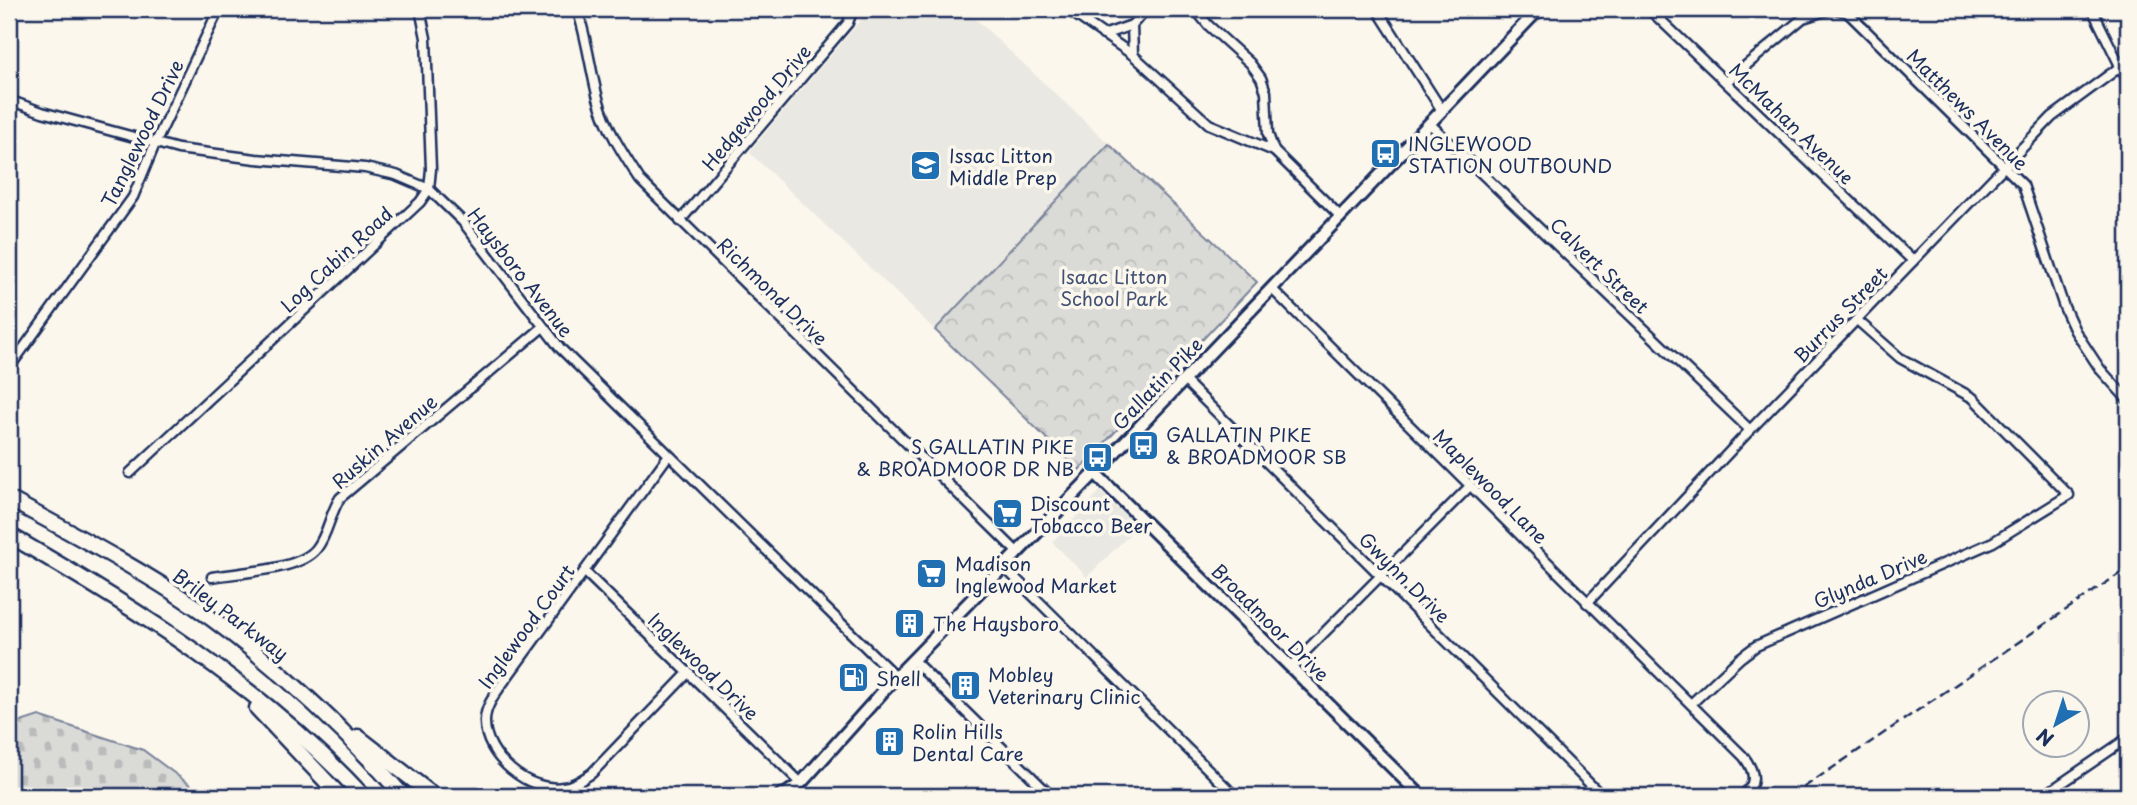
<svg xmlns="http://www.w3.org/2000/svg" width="2137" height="805" font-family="'Playpen Sans',sans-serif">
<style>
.built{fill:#eae8e2}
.cemetery{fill:url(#cemetery-stones);stroke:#7a849a;stroke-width:2}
.park{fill:url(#park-crowns);stroke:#7a849a;stroke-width:2}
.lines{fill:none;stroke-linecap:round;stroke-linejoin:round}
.street-casing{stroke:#1b2f5e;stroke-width:13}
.secondary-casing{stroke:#1b2f5e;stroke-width:16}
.highway-casing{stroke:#1b2f5e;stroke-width:19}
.street{stroke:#fbf7ec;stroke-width:8}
.secondary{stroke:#fbf7ec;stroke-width:10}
.highway{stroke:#fbf7ec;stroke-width:14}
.rail{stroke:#1b2f5e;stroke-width:2.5;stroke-dasharray:10 5;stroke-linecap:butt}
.labels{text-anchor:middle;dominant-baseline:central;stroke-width:7;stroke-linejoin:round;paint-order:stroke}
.street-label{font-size:19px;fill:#1b2f5e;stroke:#fbf7ec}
.poi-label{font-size:19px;fill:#1b2f5e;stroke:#fbf7ec;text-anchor:start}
.park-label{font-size:19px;fill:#415176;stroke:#fbf7ec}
</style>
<defs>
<pattern id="cemetery-stones" width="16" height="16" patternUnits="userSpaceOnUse" patternTransform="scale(1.75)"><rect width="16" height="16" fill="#dadad7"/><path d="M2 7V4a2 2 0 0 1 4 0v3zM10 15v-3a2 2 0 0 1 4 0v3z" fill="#babbbb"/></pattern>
<pattern id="park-crowns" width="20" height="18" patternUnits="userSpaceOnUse" patternTransform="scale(1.75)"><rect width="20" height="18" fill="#dadad7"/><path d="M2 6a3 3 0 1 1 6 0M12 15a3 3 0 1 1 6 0" fill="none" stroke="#babbbb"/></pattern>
</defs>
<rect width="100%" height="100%" fill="#fbf7ec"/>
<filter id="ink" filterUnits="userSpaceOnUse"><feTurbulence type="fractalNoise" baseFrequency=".0143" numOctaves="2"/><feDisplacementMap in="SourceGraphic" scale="14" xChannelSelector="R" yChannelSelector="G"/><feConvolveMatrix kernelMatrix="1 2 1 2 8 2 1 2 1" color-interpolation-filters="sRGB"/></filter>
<g filter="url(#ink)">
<g class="built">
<polygon points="864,9 965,9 1109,144 935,330 749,152 865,15"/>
<polygon points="1100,491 1137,527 1087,577 1052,542"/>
</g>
<polygon class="cemetery" points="39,716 143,750 205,796 9,796 9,726"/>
<polygon class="park" points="1109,144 1257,282 1079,470 935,330"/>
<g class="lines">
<defs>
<g id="street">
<path d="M577 9C587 38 590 68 598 98 606 128 623 154 640 180L1017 552"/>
<polyline points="1067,9 1133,55 1209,124 1274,151"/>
<polyline points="1195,9 1208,25 1250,63 1261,78 1266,92 1268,134 1274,151 1340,216"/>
<polyline points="1377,9 1441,109"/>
<polyline points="1649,9 1913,261"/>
<polyline points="1834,9 1847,12 2023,185 2064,307 2075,331 2100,369 2128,400"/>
<polyline points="2092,9 2128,82"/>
<polyline points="1103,35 1132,25"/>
<polyline points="1133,55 1132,25 1146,9"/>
<polyline points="1726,82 1803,18 1831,9"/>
<polyline points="9,100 42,112 178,149 256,159 365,168 396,175 429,189 463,222 560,348 896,677"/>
<polyline points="1429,123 1750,430"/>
<polyline points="680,221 848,23 853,9"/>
<path d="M1272 289 1744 757C1755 772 1758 785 1741 796"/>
<polyline points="9,368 133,197 155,144 219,9"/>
<polyline points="1184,380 1602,796"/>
<path d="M668 456 500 687C493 697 485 708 485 721 484 756 529 793 563 787 574 786 583 779 592 773L689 672"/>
<polyline points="130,473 420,202 429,189 431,169 426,38 420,9"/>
<polyline points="1004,567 1235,796"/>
<polyline points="585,572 801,783"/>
<path d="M212 577C239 572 300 571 317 548 328 534 330 513 340 498L543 327"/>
<polyline points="1587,603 1750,430 2052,117 2128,61"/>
<polyline points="913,660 1051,796"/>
<polyline points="1291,666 1469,487"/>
<polyline points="1692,703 1740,658 1756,646 1993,542 2069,495 1973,398 1900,358 1857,320"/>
<polyline points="2043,796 2128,738"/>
</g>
<g id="secondary">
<polyline points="1095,473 1421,796"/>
<polyline points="783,796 801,783 896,677 1095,473 1539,9"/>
</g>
<g id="highway">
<path d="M9 499C71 533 135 566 194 606 271 660 341 725 403 796"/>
<path d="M9 535C136 608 262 687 363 796"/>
<polyline points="257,708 340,796"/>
<polyline points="358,737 434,796"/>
<polyline points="782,796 783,796"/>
</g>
</defs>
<use href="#street" class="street-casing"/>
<use href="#secondary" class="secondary-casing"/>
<use href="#highway" class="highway-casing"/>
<use href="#street" class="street"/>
<use href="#secondary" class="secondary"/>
<use href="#highway" class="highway"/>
<polyline class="rail" points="1791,796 2128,568"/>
</g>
</g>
<defs>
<symbol id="bus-square" viewBox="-11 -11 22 22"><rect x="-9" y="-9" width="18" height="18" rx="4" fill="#1f6fb2" stroke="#fbf7ec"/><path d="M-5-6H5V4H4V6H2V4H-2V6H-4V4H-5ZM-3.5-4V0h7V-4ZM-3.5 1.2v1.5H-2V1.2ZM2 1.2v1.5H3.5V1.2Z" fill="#fff"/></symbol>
<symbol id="school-square" viewBox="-11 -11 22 22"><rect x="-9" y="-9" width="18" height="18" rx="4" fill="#1f6fb2" stroke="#fbf7ec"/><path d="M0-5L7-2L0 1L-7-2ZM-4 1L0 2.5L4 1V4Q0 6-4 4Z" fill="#fff"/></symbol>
<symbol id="supermarket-square" viewBox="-11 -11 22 22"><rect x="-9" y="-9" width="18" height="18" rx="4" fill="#1f6fb2" stroke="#fbf7ec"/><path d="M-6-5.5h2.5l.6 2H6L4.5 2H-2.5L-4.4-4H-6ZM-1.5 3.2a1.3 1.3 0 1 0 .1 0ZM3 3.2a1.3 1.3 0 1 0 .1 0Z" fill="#fff"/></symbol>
<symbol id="building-square" viewBox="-11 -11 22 22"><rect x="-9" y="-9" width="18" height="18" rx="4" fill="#1f6fb2" stroke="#fbf7ec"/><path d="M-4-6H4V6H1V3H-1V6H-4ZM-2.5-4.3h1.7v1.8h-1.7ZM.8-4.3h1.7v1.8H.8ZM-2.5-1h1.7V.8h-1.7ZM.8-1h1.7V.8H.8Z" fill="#fff"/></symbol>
<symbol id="fuel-square" viewBox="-11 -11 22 22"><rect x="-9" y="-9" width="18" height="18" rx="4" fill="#1f6fb2" stroke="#fbf7ec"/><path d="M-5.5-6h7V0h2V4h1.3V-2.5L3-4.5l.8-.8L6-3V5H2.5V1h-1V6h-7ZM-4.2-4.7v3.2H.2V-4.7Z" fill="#fff"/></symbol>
</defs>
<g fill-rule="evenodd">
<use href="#bus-square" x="1368" y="136" width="35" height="35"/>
<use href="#school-square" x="908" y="148" width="35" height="35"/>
<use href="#bus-square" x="1126" y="428" width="35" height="35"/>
<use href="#bus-square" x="1080" y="440" width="35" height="35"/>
<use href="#supermarket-square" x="990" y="496" width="35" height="35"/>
<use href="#supermarket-square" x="914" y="556" width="35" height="35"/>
<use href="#building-square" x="892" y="606" width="35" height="35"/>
<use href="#fuel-square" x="836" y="660" width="35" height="35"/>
<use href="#building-square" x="948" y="668" width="35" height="35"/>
<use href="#building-square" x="872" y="724" width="35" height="35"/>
</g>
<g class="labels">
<g class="street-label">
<text transform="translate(756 107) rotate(-50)">Hedgewood Drive</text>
<text transform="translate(1968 109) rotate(45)">Matthews Avenue</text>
<text transform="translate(1792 123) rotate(44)">McMahan Avenue</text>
<text transform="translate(142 133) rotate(-64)">Tanglewood Drive</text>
<text transform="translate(336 259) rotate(-43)">Log Cabin Road</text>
<text transform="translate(1600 265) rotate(44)">Calvert Street</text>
<text transform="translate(521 272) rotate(52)">Haysboro Avenue</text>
<text transform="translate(773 291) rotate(44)">Richmond Drive</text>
<text transform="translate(1840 314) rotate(-46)">Burrus Street</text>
<text transform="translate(1157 383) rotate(-46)">Gallatin Pike</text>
<text transform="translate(384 441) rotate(-41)">Ruskin Avenue</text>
<text transform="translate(1491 486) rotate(45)">Maplewood Lane</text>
<text transform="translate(1405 577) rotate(45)">Gwynn Drive</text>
<text transform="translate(1870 578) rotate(-23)">Glynda Drive</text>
<text transform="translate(231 614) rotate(37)">Briley Parkway</text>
<text transform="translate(1271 622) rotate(45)">Broadmoor Drive</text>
<text transform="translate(526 626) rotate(-54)">Inglewood Court</text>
<text transform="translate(704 666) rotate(44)">Inglewood Drive</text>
</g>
<g class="poi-label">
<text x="1408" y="143">INGLEWOOD<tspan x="1408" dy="22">STATION OUTBOUND</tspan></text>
<text x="949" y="155">Issac Litton<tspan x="949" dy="22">Middle Prep</tspan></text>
<text x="1166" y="434">GALLATIN PIKE<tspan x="1166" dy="22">&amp; BROADMOOR SB</tspan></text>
<text x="1074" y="446" text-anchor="end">S GALLATIN PIKE<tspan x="1074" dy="22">&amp; BROADMOOR DR NB</tspan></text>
<text x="1030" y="503">Discount<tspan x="1030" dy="22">Tobacco Beer</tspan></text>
<text x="955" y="563">Madison<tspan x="955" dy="22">Inglewood Market</tspan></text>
<text x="933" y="623">The Haysboro</text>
<text x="988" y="674">Mobley<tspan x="988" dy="22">Veterinary Clinic</tspan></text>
<text x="876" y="678">Shell</text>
<text x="912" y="731">Rolin Hills<tspan x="912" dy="22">Dental Care</tspan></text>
</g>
<g class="park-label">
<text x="1114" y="276">Isaac Litton<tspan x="1114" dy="22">School Park</tspan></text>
</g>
</g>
<rect width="2137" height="805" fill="none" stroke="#fbf7ec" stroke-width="35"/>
<rect x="18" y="18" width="2102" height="770" fill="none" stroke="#1b2f5e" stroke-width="2.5" filter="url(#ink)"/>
<g transform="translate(2056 724) rotate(219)"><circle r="33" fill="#fbf7ec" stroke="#a1a7b3" stroke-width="2"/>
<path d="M0-5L12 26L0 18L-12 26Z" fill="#1f6fb2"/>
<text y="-10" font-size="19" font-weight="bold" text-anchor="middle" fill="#1b2f5e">N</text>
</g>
</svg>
